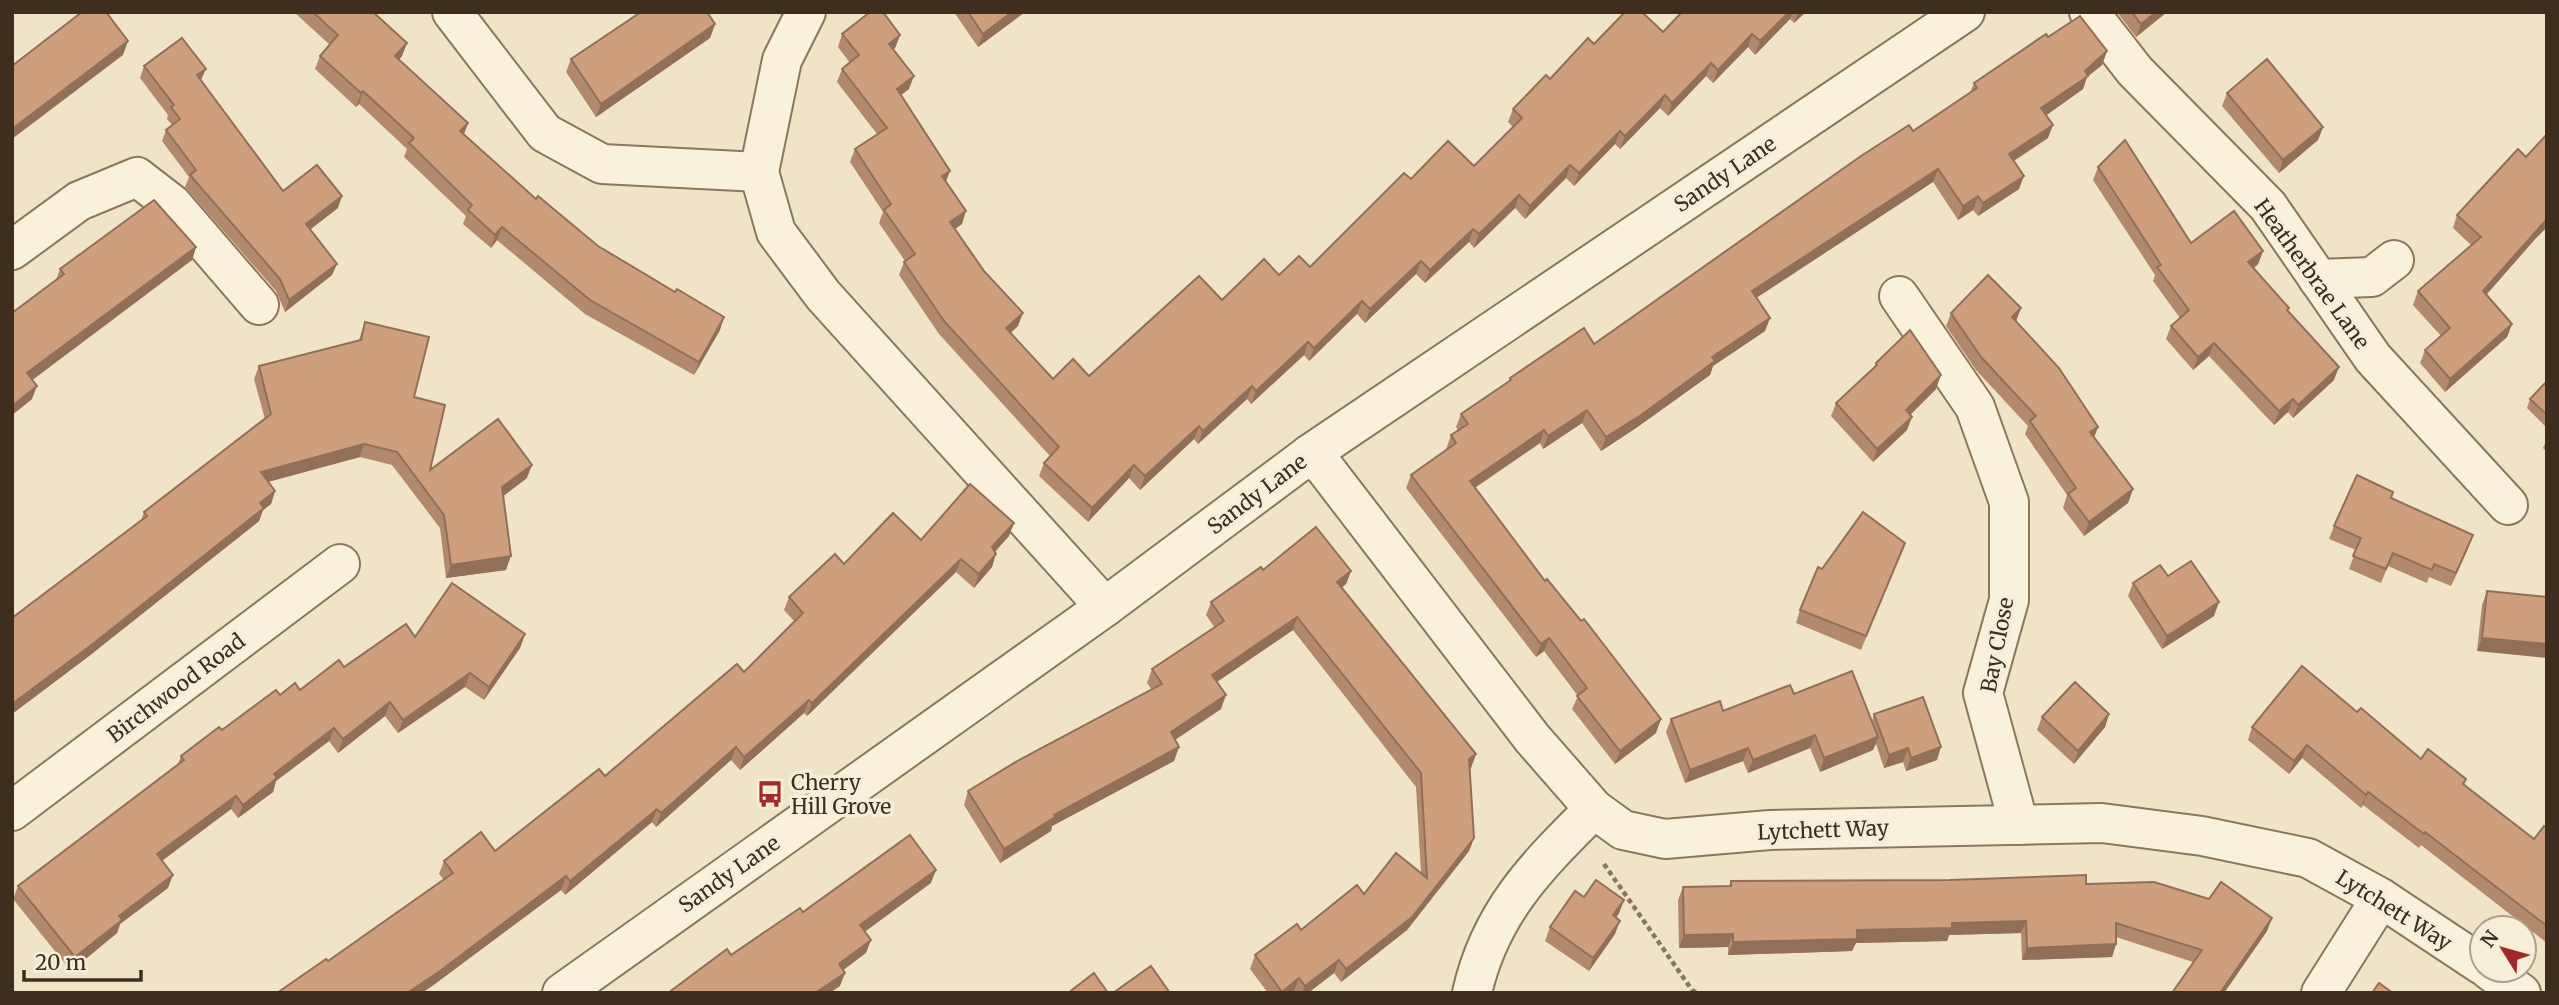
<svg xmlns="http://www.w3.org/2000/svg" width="2559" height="1005" font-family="Merriweather,serif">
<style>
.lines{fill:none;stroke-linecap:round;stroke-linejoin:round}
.minor-casing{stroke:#8d765c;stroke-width:42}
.path{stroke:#8d765c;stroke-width:4.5;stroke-dasharray:5 3.5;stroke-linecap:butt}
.minor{stroke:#faf1dc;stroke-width:38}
.wall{fill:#b2896c}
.shaded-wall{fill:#916f58}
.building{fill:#cf9f7d;stroke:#916f58;stroke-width:2}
.labels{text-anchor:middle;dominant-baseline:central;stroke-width:7;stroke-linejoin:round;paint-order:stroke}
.street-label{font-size:21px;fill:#3d2e20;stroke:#f7eed8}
.poi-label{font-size:21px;fill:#3d2e20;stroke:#f7eed8;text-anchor:start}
</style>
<rect width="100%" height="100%" fill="#f0e4c8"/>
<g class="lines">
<defs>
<g id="minor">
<polyline points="452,12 545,133 602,164 759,172"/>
<polyline points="806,12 782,60 759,172 776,232 823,295 1105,607"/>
<polyline points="2089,12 2135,71 2268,206 2373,358 2508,505"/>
<polyline points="12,250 79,201 137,177 172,204 259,305"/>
<polyline points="2318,279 2372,277 2394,260"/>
<polyline points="1899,296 1975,407 2009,502 2009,600 1983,693 2019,825"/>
<polyline points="1310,454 1324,467 1532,738 1594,809 1623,830 1665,839 1770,830 2102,823 2202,836 2308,858 2381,898 2482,965"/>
<polyline points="12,811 340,564"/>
<polyline points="2489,970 2521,993"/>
<polyline points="562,993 1105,607 1310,454 1965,12"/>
<path d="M1472 993C1490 912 1537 866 1594 809"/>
<polyline points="2321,993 2381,898"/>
</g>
</defs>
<use href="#minor" class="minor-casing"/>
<polyline class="path" points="1604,864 1692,990 1697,993"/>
<use href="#minor" class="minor"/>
</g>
<g class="wall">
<polygon points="294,12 373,12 402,56 399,59 468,123 464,134 536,199 598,246 720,330 694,375 585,314 497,240 491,248 463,224 466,216 404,157 407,149 359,104 356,107 315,69 320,56 330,45"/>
<polygon points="954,12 1025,12 978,47"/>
<polygon points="1682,12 1806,12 1794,23 1790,19 1755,55 1748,47 1713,83 1706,76 1668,116 1660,108 1620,149 1615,144 1574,186 1566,178 1525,219 1515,208 1474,248 1469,242 1425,283 1416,274 1365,323 1357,314 1309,361 1304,355 1251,404 1247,399 1198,444 1194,439 1140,490 1129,478 1088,522 1039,476 1044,463 1050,456 939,334 899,275 904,262 905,261 879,223 883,212 850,162 855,149 877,134 837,82 842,69 850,63 838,47 842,34 900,35 895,48 894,49 909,89 901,95 946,182 962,224 955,229 1018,326 1010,333 1053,379 1089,376 1222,300 1279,275 1310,267 1411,179 1474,166 1513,127 1508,122 1513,109 1594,44 1663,32"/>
<polygon points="2117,12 2167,12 2136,37"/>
<polygon points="715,24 710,38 596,117 566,72 571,59"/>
<polygon points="2048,37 2107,51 2102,65 2087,77 2083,89 2046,115 2048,138 2014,161 2019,189 1978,216 1973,210 1958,220 1933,182 1756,298 1770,318 1765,331 1713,366 1710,375 1636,428 1601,451 1582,423 1543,449 1540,443 1475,488 1656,733 1615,764 1572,709 1578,696 1544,651 1536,657 1406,488 1411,475 1447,450 1446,449 1451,435 1458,430 1456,427 1461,414 1508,382 1510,378 1594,344 1970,93 1974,83"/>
<polygon points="144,66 201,80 283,191 338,208 310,229 332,275 285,312 276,291 185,187 189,177 162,141 166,130 172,125 167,119 168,115 140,78"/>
<polygon points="2227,93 2323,127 2318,140 2279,173 2222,106"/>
<polygon points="2547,134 2547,227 2536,238 2487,294 2512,324 2507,337 2445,392 2420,363 2425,350 2441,336 2413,305 2418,291 2471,245 2453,228 2457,215 2526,157"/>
<polygon points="2098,167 2191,243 2263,251 2258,264 2254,268 2288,311 2334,380 2293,418 2288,412 2274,425 2209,356 2193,370 2166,339 2171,326 2180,318 2153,281 2155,275 2093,180"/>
<polygon points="196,247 192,260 32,380 32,399 12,415 12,313 56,280 60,269"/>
<polygon points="2021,308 2016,321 2098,427 2094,437 2133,489 2128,503 2084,536 2063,508 2067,495 2025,434 2028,426 1976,370 1946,326 1951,313"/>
<polygon points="365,322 414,397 430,470 527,478 503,496 506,570 446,578 440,528 392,465 360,457 268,482 275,491 271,504 263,510 259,521 89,656 12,714 12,618 141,521 144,512 265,419 254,379 259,366 359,340"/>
<polygon points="1876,363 1936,389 1910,415 1907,430 1873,462 1831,416 1836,403 1874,368"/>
<polygon points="2547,381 2547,428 2527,408 2530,399"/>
<polygon points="2547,439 2547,452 2543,448"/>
<polygon points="2391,498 2468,548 2451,586 2429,577 2427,583 2388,566 2381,583 2349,569 2356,550 2329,539 2334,526"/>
<polygon points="1009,536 995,552 992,567 974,588 956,572 807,716 804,713 740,770 731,760 656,827 652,822 565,895 561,890 422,993 277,993 328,961 444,880 439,874 444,861 495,851 605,776 744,672 794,621 784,610 789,597 844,564 921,540"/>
<polygon points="1905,543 1861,650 1796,623 1800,610 1822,569"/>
<polygon points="1263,570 1351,571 1346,584 1341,588 1476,754 1470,769 1474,838 1469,851 1407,930 1341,982 1334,973 1308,993 1295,993 1294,991 1292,993 1268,993 1250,969 1255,955 1301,930 1364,894 1421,873 1416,787 1293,630 1217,682 1221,709 1174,740 1179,747 1174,761 1052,826 1051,831 1000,863 964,805 968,791 1152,690 1147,683 1152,669 1215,628 1206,615 1211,602"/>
<polygon points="2168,576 2214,616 2162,649 2128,596 2133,583"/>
<polygon points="2487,591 2547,597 2477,651 2482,605"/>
<polygon points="525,634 520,648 484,700 465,687 398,733 385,716 338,753 329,741 276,781 273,792 238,818 231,809 162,861 168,888 120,924 117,933 71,971 13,899 18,886 178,764 181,756 280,695 300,690 344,667 415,637"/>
<polygon points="1794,694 1872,721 1874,714 1937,760 1906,771 1903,762 1884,768 1876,744 1873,750 1820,772 1810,748 1748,773 1743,761 1685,783 1666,732 1671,719 1723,711"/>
<polygon points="2357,712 2421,759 2466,779 2464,785 2534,839 2547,828 2547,943 2421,845 2419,848 2363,805 2361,808 2302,758 2289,774 2248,740 2252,727"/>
<polygon points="2109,714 2105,727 2074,764 2037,730 2042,717"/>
<polygon points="1731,881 2086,884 2272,918 2267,931 2224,993 2172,993 2193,962 2116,937 2116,944 2112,957 2022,960 2021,933 1949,935 1947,941 1856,943 1852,951 1728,955 1728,947 1679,948 1678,900 1683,887 1729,886"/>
<polygon points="1584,897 1624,900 1619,913 1616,918 1615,934 1589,971 1545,941 1550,927"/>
</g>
<g class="shaded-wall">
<polygon points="1012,12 1025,12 978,47 983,34"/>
<polygon points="1789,12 1793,12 1790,19 1755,55 1760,41"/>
<polygon points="1798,12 1806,12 1794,23"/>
<polygon points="2156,12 2167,12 2136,37 2141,24"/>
<polygon points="715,24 710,38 596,117 601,104"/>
<polygon points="1752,34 1748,47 1713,83 1718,70"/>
<polygon points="900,35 895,48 885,57 889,44"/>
<polygon points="128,41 123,55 12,139 12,129"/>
<polygon points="407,43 402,56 391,69 395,56"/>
<polygon points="2107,51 2102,65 2087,77 2083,89 2037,122 2041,108"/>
<polygon points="1711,63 1706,76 1668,116 1672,103"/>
<polygon points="206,69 201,80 197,75"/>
<polygon points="914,76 909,89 892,102 897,89"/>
<polygon points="363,91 359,104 356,107 361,93"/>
<polygon points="1665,95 1660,108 1620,149 1625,136"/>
<polygon points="468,123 463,136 460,131"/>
<polygon points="2053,125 2048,138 2004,167 2009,154"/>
<polygon points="2323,127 2318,140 2279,173 2283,160"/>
<polygon points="1620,131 1615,144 1574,186 1579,173"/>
<polygon points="1570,165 1566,178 1525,219 1530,206"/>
<polygon points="1938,169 1933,182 1747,304 1752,291"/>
<polygon points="950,171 945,184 942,176"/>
<polygon points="2024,176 2019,189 1978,216 1983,203"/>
<polygon points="1519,195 1515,208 1474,248 1479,234"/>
<polygon points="342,196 338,208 302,236 306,224"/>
<polygon points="1978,196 1973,210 1958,220 1963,206"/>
<polygon points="966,211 962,224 945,236 950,222"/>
<polygon points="2547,219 2547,227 2536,238 2478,304 2483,291"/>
<polygon points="502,227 497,240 491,248 495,235"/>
<polygon points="1473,229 1469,242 1425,283 1430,270"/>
<polygon points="196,247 192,260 23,387 27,373"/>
<polygon points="2263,251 2258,264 2243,275 2248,262"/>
<polygon points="1421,261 1416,274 1365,323 1370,309"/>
<polygon points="337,264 332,275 285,312 289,300"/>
<polygon points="1362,301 1357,314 1309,361 1314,348"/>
<polygon points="2021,308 2016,321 2012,317"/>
<polygon points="1023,313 1018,326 1001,342 1006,328"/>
<polygon points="724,317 720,330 694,375 699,362"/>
<polygon points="1770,318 1765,331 1713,366 1710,375 1636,428 1601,451 1606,437 1712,357"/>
<polygon points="2512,324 2507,337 2445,392 2450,379"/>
<polygon points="1308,342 1304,355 1251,404 1256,391"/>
<polygon points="2214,343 2209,356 2193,370 2198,357"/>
<polygon points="2339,367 2334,380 2293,418 2298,405"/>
<polygon points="1941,375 1936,389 1901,424 1906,410"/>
<polygon points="37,386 32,399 12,415 12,406"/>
<polygon points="1252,386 1247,399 1198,444 1203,431"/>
<polygon points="2293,399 2288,412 2274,425 2279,411"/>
<polygon points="1587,410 1582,423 1543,449 1548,436"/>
<polygon points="1912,417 1907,430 1873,462 1877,449"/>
<polygon points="1199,426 1194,439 1140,490 1145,476"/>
<polygon points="2098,427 2093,440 2090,432"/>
<polygon points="1544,430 1540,443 1465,494 1470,481"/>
<polygon points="364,444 360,457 256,485 261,472"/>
<polygon points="532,465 527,478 497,501 502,487"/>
<polygon points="1134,465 1129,478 1088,522 1092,508"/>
<polygon points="2133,489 2128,503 2084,536 2089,522"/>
<polygon points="275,491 271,504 263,510 259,521 89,656 12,714 12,704"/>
<polygon points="1014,523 1009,536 987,560 992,547"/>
<polygon points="2473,535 2468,548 2451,586 2456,573"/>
<polygon points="996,554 992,567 974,588 979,574"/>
<polygon points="511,556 506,570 446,578 451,565"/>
<polygon points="961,559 956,572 807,716 812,703"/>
<polygon points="1351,571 1346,584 1332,595 1337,582"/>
<polygon points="2219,602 2214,616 2162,649 2167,636"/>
<polygon points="1297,617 1293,630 1208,688 1212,675"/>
<polygon points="525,634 520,648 484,700 489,687"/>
<polygon points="1549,638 1544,651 1536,657 1541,644"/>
<polygon points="2482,638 2547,644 2547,658 2477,651"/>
<polygon points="470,673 465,687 398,733 403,720"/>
<polygon points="1226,695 1221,709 1166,746 1171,732"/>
<polygon points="809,700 804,713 740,770 744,757"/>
<polygon points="390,702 385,716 338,753 343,739"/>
<polygon points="2109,714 2105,727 2074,764 2078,751"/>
<polygon points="1661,719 1656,733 1615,764 1620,751"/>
<polygon points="334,728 329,741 276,781 273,792 238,818 243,805 274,774"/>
<polygon points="1815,735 1810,748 1748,773 1753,760"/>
<polygon points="1878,737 1873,750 1820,772 1824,758"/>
<polygon points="2307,745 2302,758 2289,774 2294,761"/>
<polygon points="736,747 731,760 656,827 661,813"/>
<polygon points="1179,747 1174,761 1052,826 1051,831 1000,863 1004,849 1054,815"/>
<polygon points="1941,747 1937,760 1906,771 1911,758"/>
<polygon points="1748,748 1743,761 1685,783 1690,770"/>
<polygon points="1908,748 1903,762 1884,768 1889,755"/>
<polygon points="1476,754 1471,768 1464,773 1469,759"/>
<polygon points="2368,792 2363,805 2361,808 2366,795"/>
<polygon points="236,796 231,809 152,868 157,854"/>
<polygon points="657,809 652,822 565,895 570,881"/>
<polygon points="1474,838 1469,851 1407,930 1341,982 1346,969"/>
<polygon points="936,870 931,883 855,939 860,925"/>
<polygon points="173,875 168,888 120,924 117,933 71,971 75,957 119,916"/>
<polygon points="566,876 561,890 435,984 422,993 407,993"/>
<polygon points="1624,900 1619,913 1609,929 1613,915"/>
<polygon points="2272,918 2267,931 2224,993 2220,993"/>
<polygon points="1620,921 1615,934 1589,971 1593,958"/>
<polygon points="2026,921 2021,933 1949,935 1947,941 1856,943 1852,951 1728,955 1733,942 1857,930 1952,923"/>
<polygon points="1733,934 1728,947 1679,948 1684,935"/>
<polygon points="871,940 866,953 834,977 839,964"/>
<polygon points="2116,944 2112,957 2022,960 2027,948"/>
<polygon points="1339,960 1334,973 1308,993 1302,993 1305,986"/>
<polygon points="845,973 840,986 830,993 815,993"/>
<polygon points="1299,978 1294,991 1292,993 1281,993"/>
</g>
<g class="building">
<polygon points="82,12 106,12 128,41 12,129 12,66"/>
<polygon points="313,12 373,12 407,43 395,56 468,123 460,131 536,199 538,196 598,246 675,292 677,289 724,317 699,362 590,300 502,227 495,235 468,210 472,205 409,143 414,138 363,91 361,93 320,56 338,35"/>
<polygon points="641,12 707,12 715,24 601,104 571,59"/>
<polygon points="870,12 883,12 900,35 889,44 914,76 897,89 950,171 942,176 966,211 950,222 984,271 1023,313 1006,328 1053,379 1073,359 1089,376 1199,276 1222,300 1264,259 1279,275 1299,256 1310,267 1404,173 1411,179 1448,141 1474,166 1522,118 1513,109 1546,75 1550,79 1588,38 1594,44 1625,12 1642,12 1663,32 1682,12 1789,12 1760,41 1752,34 1718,70 1711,63 1672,103 1665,95 1625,136 1620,131 1579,173 1570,165 1530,206 1519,195 1479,234 1473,229 1430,270 1421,261 1370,309 1362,301 1314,348 1308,342 1256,391 1252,386 1203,431 1199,426 1145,476 1134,465 1092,508 1044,463 1059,447 944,321 904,262 915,254 884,210 891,204 855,149 887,128 842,69 859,55 842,34"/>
<polygon points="968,12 1012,12 983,34"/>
<polygon points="2132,12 2156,12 2141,24"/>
<polygon points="2080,16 2107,51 2085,71 2088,76 2041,108 2053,125 2009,154 2024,176 1983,203 1978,196 1963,206 1938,169 1752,291 1770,318 1712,357 1715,361 1641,415 1606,437 1587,410 1548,436 1544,430 1470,481 1545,581 1547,579 1581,621 1584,619 1661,719 1620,751 1577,696 1587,688 1549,638 1541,644 1411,475 1456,443 1451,435 1468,424 1461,414 1511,380 1510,378 1584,328 1594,344 1861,156 1909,125 1913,131 1977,88 1974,83 2046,34 2048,37"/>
<polygon points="182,38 206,69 197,75 283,191 317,165 342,196 306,224 337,264 289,300 280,279 190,175 196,170 166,130 180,119 171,107 174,105 144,66"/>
<polygon points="2267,59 2323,127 2283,160 2227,93"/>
<polygon points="2547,134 2547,219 2483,291 2512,324 2450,379 2425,350 2450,328 2418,291 2481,237 2457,215 2518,149 2526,157"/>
<polygon points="2125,140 2191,243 2234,211 2263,251 2248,262 2289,308 2287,310 2339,367 2298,405 2293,399 2279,411 2214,343 2198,357 2171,326 2189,310 2157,267 2161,265 2098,167"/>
<polygon points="154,200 196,247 27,373 37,386 12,406 12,313 64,274 60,269"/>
<polygon points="1988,275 2021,308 2012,317 2059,368 2098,427 2090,432 2133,489 2089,522 2068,494 2076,488 2030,421 2036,416 1981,357 1951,313"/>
<polygon points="365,322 429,337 414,397 445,405 430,470 498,419 532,465 502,487 511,556 451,565 444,515 397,452 364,444 261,472 275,491 260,503 264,508 94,643 12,704 12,618 147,516 144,512 271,414 259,366 361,340"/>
<polygon points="1910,330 1941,375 1906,410 1912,417 1877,449 1836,403 1877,365 1876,363"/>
<polygon points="2547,381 2547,415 2530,399"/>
<polygon points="2357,475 2393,492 2391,498 2473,535 2456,573 2434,564 2432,570 2393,553 2386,569 2353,556 2361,538 2334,526"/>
<polygon points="970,484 1014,523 992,547 996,554 979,574 961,559 812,703 809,700 744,757 736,747 661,813 657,809 570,881 566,876 440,971 407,993 277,993 326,959 328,961 453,873 444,861 481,832 495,851 599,769 605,776 737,664 744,672 803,613 789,597 835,554 844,564 893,513 921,540"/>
<polygon points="1863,512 1905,543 1866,636 1800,610 1818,567 1822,569"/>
<polygon points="1316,527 1351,571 1337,582 1476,754 1469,759 1474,838 1412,917 1346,969 1339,960 1305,986 1299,978 1282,992 1255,955 1297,924 1301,930 1357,885 1364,894 1396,853 1427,878 1421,773 1297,617 1212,675 1226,695 1171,732 1179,747 1054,815 1055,817 1004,849 968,791 1019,760 1162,684 1152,669 1224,621 1211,602 1261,567 1263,570"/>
<polygon points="2191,561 2219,602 2167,636 2133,583 2160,565 2168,576"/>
<polygon points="452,583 525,634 489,687 470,673 403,720 390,702 343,739 334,728 274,774 277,778 243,805 236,796 157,854 173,875 119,916 122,920 75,957 18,886 184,760 181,756 219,727 222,730 276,690 280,695 295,683 300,690 339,660 344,667 406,624 415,637"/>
<polygon points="2487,591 2547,597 2547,644 2482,638"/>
<polygon points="2302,666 2357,712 2361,708 2421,759 2428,749 2466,779 2463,784 2534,839 2544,826 2547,828 2547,926 2425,832 2424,834 2368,792 2366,795 2307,745 2294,761 2252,727"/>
<polygon points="1852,671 1878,737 1824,758 1815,735 1753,760 1748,748 1690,770 1671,719 1720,701 1723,711 1790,685 1794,694"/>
<polygon points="2075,682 2109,714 2078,751 2042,717"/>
<polygon points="1923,697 1941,747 1911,758 1908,748 1889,755 1874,714"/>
<polygon points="910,835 936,870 860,925 871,940 839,964 845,973 815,993 668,993 727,949 731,955 800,908 803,912"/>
<polygon points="2086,875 2086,884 2154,882 2209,899 2221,882 2272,918 2220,993 2172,993 2202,950 2116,923 2116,944 2027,948 2026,921 1952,923 1952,928 1857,930 1857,939 1733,942 1733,934 1684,935 1683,887 1731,886 1731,881 1950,880"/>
<polygon points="1596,880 1624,900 1613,915 1620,921 1593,958 1550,927 1575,891 1584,897"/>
<polygon points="1151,966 1170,993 1113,993"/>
<polygon points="1094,973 1108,993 1068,993"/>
<polygon points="2379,983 2393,993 2372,993"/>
</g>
<defs>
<symbol id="bus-bare" viewBox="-9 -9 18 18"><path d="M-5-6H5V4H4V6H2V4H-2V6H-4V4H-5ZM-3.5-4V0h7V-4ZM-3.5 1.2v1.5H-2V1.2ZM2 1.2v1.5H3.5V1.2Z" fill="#9e2a2b" stroke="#f7eed8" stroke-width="2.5" paint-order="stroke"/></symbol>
</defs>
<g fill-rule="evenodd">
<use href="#bus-bare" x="751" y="775" width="38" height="38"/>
</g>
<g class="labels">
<g class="street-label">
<text transform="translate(1725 174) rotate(-34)">Sandy Lane</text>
<text transform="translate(2312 274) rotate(54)">Heatherbrae Lane</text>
<text transform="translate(1257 494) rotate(-37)">Sandy Lane</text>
<text transform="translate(1997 645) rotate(-79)">Bay Close</text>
<text transform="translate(176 688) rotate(-37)">Birchwood Road</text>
<text transform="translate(1823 830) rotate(-2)">Lytchett Way</text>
<text transform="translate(729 874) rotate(-35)">Sandy Lane</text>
<text transform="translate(2394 910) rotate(32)">Lytchett Way</text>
</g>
<g class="poi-label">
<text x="791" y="782">Cherry<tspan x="791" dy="24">Hill Grove</tspan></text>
</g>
</g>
<rect width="2559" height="1005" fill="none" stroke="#3d2e20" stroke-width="28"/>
<g transform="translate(2503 949) rotate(307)"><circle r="33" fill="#f7eed8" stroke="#ada18e" stroke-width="2"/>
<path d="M0-5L12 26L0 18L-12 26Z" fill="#9e2a2b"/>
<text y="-10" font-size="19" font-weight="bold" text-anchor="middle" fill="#3d2e20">N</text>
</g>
<path d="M24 970v10h117v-10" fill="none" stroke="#3d2e20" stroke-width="3.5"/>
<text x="35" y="970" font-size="21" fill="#3d2e20" stroke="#f7eed8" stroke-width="5" paint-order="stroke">20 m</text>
</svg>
